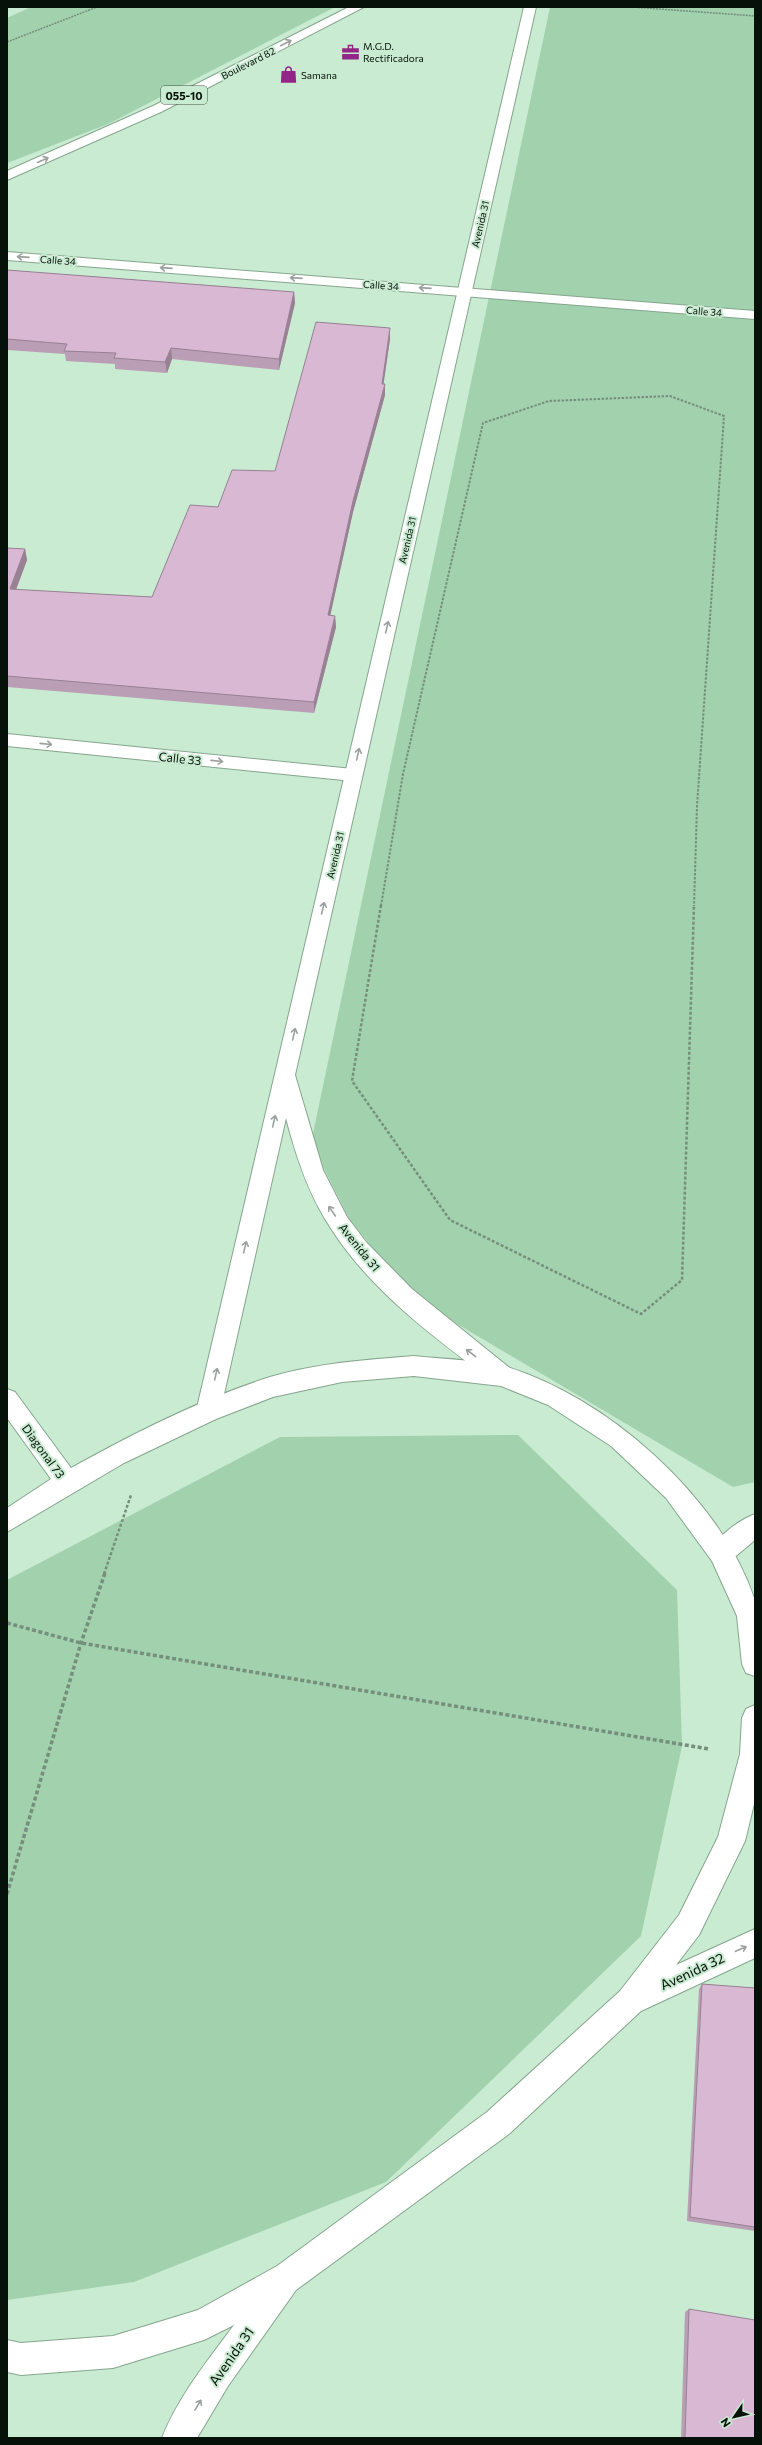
<svg xmlns="http://www.w3.org/2000/svg" width="762" height="2445" font-family="Commissioner,sans-serif">
<style>
.green{fill:#a1d1ad}
.lines{fill:none;stroke-linecap:round;stroke-linejoin:round}
.minor-casing{stroke:#85a68d;stroke-width:2}
.tertiary-casing{stroke:#85a68d;stroke-width:2}
.secondary-casing{stroke:#85a68d;stroke-width:2}
.trunk-casing{stroke:#85a68d;stroke-width:2}
.path-far3{stroke:#768f7c;stroke-width:1.5;stroke-dasharray:2 1;stroke-linecap:butt}
.path-far2{stroke:#768f7c;stroke-width:2;stroke-dasharray:2.5 1.5;stroke-linecap:butt}
.path-far1{stroke:#768f7c;stroke-width:2.5;stroke-dasharray:3 2;stroke-linecap:butt}
.path{stroke:#768f7c;stroke-width:3.5;stroke-dasharray:4 2.5;stroke-linecap:butt}
.minor{fill:#fff;fill-rule:evenodd}
.tertiary{fill:#fff;fill-rule:evenodd}
.secondary{fill:#fff;fill-rule:evenodd}
.trunk{fill:#fff;fill-rule:evenodd}
.wall{fill:#ba9eb5}
.shaded-wall{fill:#978193}
.building{fill:#d8b8d2;stroke:#978193}
.oneway{stroke:#9ba09d}
.labels{text-anchor:middle;dominant-baseline:central;stroke-width:4;stroke-linejoin:round;paint-order:stroke}
.far-poi-label{font-size:10px;fill:#061109;stroke:#c9ebd1;text-anchor:start}
.far-street-label{font-size:10px;fill:#061109;stroke:#c9ebd1}
.shield{fill:#c9ebd1;stroke:#405245;stroke-width:1}
.shield-label{font-size:11px;font-weight:bold;fill:#061109}
.street-label{font-size:12px;fill:#061109;stroke:#c9ebd1}
.near-street-label{font-size:14px;fill:#061109;stroke:#c9ebd1}
</style>
<rect width="100%" height="100%" fill="#c9ebd1"/>
<g class="green">
<polygon points="31,7 335,7 108,124 7,163 7,18"/>
<polygon points="550,7 755,7 755,1482 733,1487 413,1298 350,1220 311,1143"/>
<polygon points="518,1435 677,1590 682,1746 641,1936 386,2182 134,2282 7,2300 7,1580 280,1437"/>
</g>
<g class="lines">
<defs>
<g id="minor">
<polygon points="7,252 755,311 755,319 7,260"/>
<polygon points="7,734 353,769 359,771 362,775 359,779 353,781 7,746"/>
<path d="M755 1514V1540L730 1561 721 1564 712 1561 709 1553C716 1537 739 1520 755 1514Z"/>
</g>
<path id="tertiary" d="M524 7H536L295 1075 323 1170 347 1217 366 1242 412 1289 511 1369 515 1376 511 1383 503 1386 495 1383C436 1339 372 1292 332 1230 309 1196 296 1157 286 1118L220 1412 216 1419 208 1422 200 1419 196 1412Z"/>
<g id="secondary">
<path d="M414 1356C440 1359 480 1360 504 1366 606 1396 720 1497 754 1598 759 1610 755 1660 755 1676L746 1673 742 1664 737 1616 712 1561 666 1498 611 1446 548 1405 501 1386 414 1376 342 1382 273 1397 216 1419 124 1463 7 1532V1508L51 1479 7 1418V1389L15 1392 71 1468C134 1433 201 1399 270 1377 316 1363 366 1360 414 1356Z"/>
<path d="M755 1705V1800L745 1841 699 1935 676 1965 755 1929V1958L641 2011 509 2134 296 2290 228 2386 197 2438H162C178 2397 208 2360 234 2325L204 2340 113 2368 21 2375 7 2372V2340L21 2343 113 2336 198 2310 277 2266 487 2112 620 1991 679 1915 718 1837 740 1754 742 1718 746 1709Z"/>
</g>
<polygon id="trunk" points="349,7 364,7 161,112 7,180 7,171 153,106"/>
</defs>
<use href="#minor" class="minor-casing"/>
<use href="#tertiary" class="tertiary-casing"/>
<use href="#secondary" class="secondary-casing"/>
<use href="#trunk" class="trunk-casing"/>
<g class="path-far3">
<polyline points="632,7 755,16"/>
<polyline points="7,42 97,7"/>
</g>
<polyline class="path-far2" points="381,906 403,774 483,423 549,401 670,396 724,416 697,806 694,906"/>
<g class="path-far1">
<polyline points="381,905 352,1081 450,1220 641,1314 682,1280 694,905"/>
<polyline points="104,1574 131,1495"/>
</g>
<g class="path">
<polyline points="7,1623 81,1643 709,1749"/>
<polyline points="7,1894 81,1643 105,1573"/>
</g>
<use href="#minor" class="minor"/>
<use href="#tertiary" class="tertiary"/>
<use href="#secondary" class="secondary"/>
<use href="#trunk" class="trunk"/>
</g>
<g class="wall">
<polygon points="7,270 294,292 295,303 279,370 172,359 167,373 115,369 115,364 66,361 65,354 7,350"/>
<polygon points="390,328 390,339 383,384 385,395 353,512 330,615 335,616 336,627 314,713 7,687 7,548 25,549 27,560 16,590 152,597 218,507 275,471"/>
<polygon points="702,1984 755,1988 755,2231 687,2221 699,1989"/>
<polygon points="689,2309 755,2438 681,2438 685,2312"/>
</g>
<g class="shaded-wall">
<polygon points="294,292 295,303 279,370 279,359"/>
<polygon points="390,328 390,339 382,395 382,384"/>
<polygon points="171,348 172,359 167,373 165,362"/>
<polygon points="385,384 385,395 353,512 328,626 328,615 353,501"/>
<polygon points="25,549 27,560 12,600 10,589"/>
<polygon points="335,616 336,627 314,713 314,702"/>
</g>
<g class="building">
<polygon points="7,270 294,292 279,359 171,348 165,362 114,358 116,353 64,351 67,344 7,339"/>
<polygon points="316,322 390,328 382,384 385,384 353,501 328,615 335,616 314,702 7,676 7,548 25,549 10,589 152,597 190,505 218,507 232,470 275,471"/>
<polygon points="702,1984 755,1988 755,2227 690,2217"/>
<polygon points="689,2309 755,2320 755,2438 685,2438"/>
</g>
<defs><path id="oneway-shaft" d="M-6 0H5M1.5-3L5.5 0L1.5 3" fill="none" stroke-width="1.6" stroke-linecap="round" stroke-linejoin="round"/></defs>
<g class="oneway">
<use href="#oneway-shaft" transform="translate(286 43) rotate(-27)"/>
<use href="#oneway-shaft" transform="translate(43 160) rotate(-24)"/>
<use href="#oneway-shaft" transform="translate(23 257) rotate(-176)"/>
<use href="#oneway-shaft" transform="translate(166 268) rotate(-176)"/>
<use href="#oneway-shaft" transform="translate(296 278) rotate(-176)"/>
<use href="#oneway-shaft" transform="translate(425 288) rotate(-176)"/>
<use href="#oneway-shaft" transform="translate(387 627) rotate(-77)"/>
<use href="#oneway-shaft" transform="translate(46 744) rotate(6)"/>
<use href="#oneway-shaft" transform="translate(358 754) rotate(-77)"/>
<use href="#oneway-shaft" transform="translate(217 761) rotate(6)"/>
<use href="#oneway-shaft" transform="translate(323 908) rotate(-77)"/>
<use href="#oneway-shaft" transform="translate(294 1034) rotate(-77)"/>
<use href="#oneway-shaft" transform="translate(274 1121) rotate(-77)"/>
<use href="#oneway-shaft" transform="translate(332 1211) rotate(-124)"/>
<use href="#oneway-shaft" transform="translate(245 1247) rotate(-77)"/>
<use href="#oneway-shaft" transform="translate(471 1353) rotate(-143)"/>
<use href="#oneway-shaft" transform="translate(216 1374) rotate(-77)"/>
<use href="#oneway-shaft" transform="translate(741 1949) rotate(-23)"/>
<use href="#oneway-shaft" transform="translate(198 2405) rotate(-59)"/>
</g>
<defs>
<symbol id="office-bare" viewBox="-9 -9 18 18"><path d="M-6-3h4V-5.5h4V-3h4V5H-6ZM-1-4.5V-3h2v-1.5ZM-6 0V1H6V0Z" fill="#922587" stroke="#c9ebd1" stroke-width="2.5" paint-order="stroke"/></symbol>
<symbol id="shop-bare" viewBox="-9 -9 18 18"><path d="M-5-2.5h2.3a2.7 3.5 0 0 1 5.4 0H5L5.5 6h-11ZM-1.5-2.5h3a1.5 2.3 0 0 0-3 0Z" fill="#922587" stroke="#c9ebd1" stroke-width="2.5" paint-order="stroke"/></symbol>
</defs>
<g fill-rule="evenodd">
<use href="#office-bare" x="338" y="40" width="25" height="25"/>
<use href="#shop-bare" x="276" y="62" width="25" height="25"/>
</g>
<g class="labels">
<g class="far-poi-label">
<text x="363" y="46">M.G.D.<tspan x="363" dy="12">Rectificadora</tspan></text>
<text x="301" y="75">Samana</text>
</g>
<g class="far-street-label">
<text transform="translate(248 63) rotate(-27)">Boulevard 82</text>
<text transform="translate(480 224) rotate(-77)">Avenida 31</text>
<text transform="translate(58 260) rotate(4)">Calle 34</text>
<text transform="translate(381 285) rotate(4)">Calle 34</text>
<text transform="translate(704 311) rotate(5)">Calle 34</text>
<text transform="translate(407 540) rotate(-77)">Avenida 31</text>
<text transform="translate(335 855) rotate(-77)">Avenida 31</text>
</g>
<rect class="shield" x="161" y="86" width="46" height="18" rx="3"/>
<g class="shield-label">
<text x="184" y="95">055-10</text>
</g>
<g class="street-label">
<text transform="translate(180 758) rotate(6)">Calle 33</text>
<text transform="translate(360 1247) rotate(51)">Avenida 31</text>
<text transform="translate(44 1451) rotate(54)">Diagonal 73</text>
</g>
<g class="near-street-label">
<text transform="translate(692 1971) rotate(-25)">Avenida 32</text>
<text transform="translate(231 2356) rotate(-55)">Avenida 31</text>
</g>
</g>
<rect width="762" height="2445" fill="none" stroke="#061109" stroke-width="16"/>
<g transform="translate(734 2417) rotate(236)" stroke="#c9ebd1" stroke-width="3" paint-order="stroke">
<path d="M0-3L7 15L0 10L-7 15Z" fill="#061109"/>
<text y="-6" font-size="11" font-weight="bold" text-anchor="middle" fill="#061109">N</text>
</g>
</svg>
